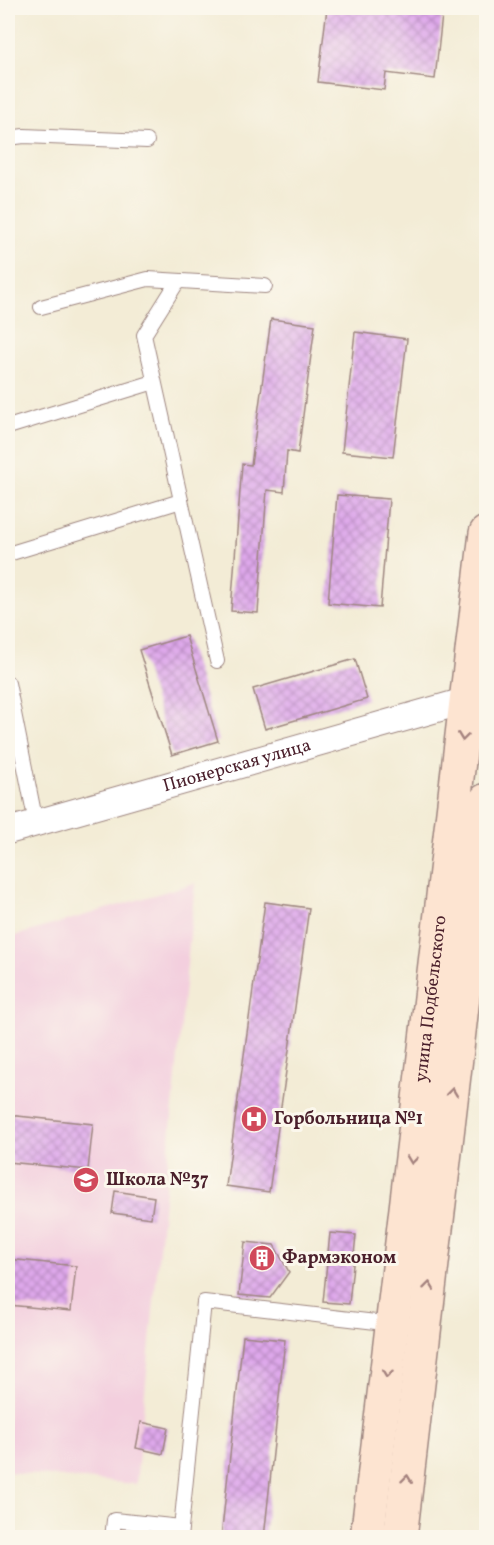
<svg xmlns="http://www.w3.org/2000/svg" width="494" height="1545" font-family="Vollkorn,serif">
<style>
.built{fill:#f3cfde}
.building{fill:url(#building-cross-hatch)}
.lines{fill:none;stroke-linecap:round;stroke-linejoin:round}
.service-casing{stroke:#9e8680;stroke-width:16}
.minor-casing{stroke:#9e8680;stroke-width:28}
.secondary-casing{stroke:#9e8680;stroke-width:36}
.service{stroke:#fff;stroke-width:14}
.minor{stroke:#fff;stroke-width:26}
.secondary{stroke:#fde4d1;stroke-width:33}
.oneway{stroke:#a4827e}
.labels{text-anchor:middle;dominant-baseline:central;stroke-width:6;stroke-linejoin:round;paint-order:stroke}
.street-label{font-size:18px;fill:#4a1f2b;stroke:#fbf7ec}
.poi-label{font-size:18px;font-weight:bold;fill:#4a1f2b;stroke:#fbf7ec;text-anchor:start}
</style>
<defs>
<pattern id="building-cross-hatch" width="8" height="8" patternUnits="userSpaceOnUse" patternTransform="scale(1.5)"><rect width="8" height="8" fill="#dea8eb"/><path d="M0 0l8 8M0 8l8-8" fill="none" stroke="#b688bf"/></pattern>
</defs>
<rect width="100%" height="100%" fill="#fbf7ec"/>
<filter id="ink" filterUnits="userSpaceOnUse"><feTurbulence type="fractalNoise" baseFrequency=".0167" numOctaves="2"/><feDisplacementMap in="SourceGraphic" scale="12" xChannelSelector="R" yChannelSelector="G"/><feConvolveMatrix kernelMatrix="1 2 1 2 8 2 1 2 1" color-interpolation-filters="sRGB"/></filter>
<filter id="wash" filterUnits="userSpaceOnUse"><feTurbulence type="fractalNoise" baseFrequency=".008" numOctaves="4" result="noise"/><feDisplacementMap in="SourceGraphic" scale="24" xChannelSelector="R" yChannelSelector="G"/><feGaussianBlur stdDeviation="1.35" result="paint"/><feColorMatrix in="noise" values="0 0 0 0 0 0 0 0 0 0 0 0 0 0 0 0 0 1.4 0 .05"/><feComposite in="paint" operator="in"/></filter>
<g filter="url(#wash)">
<rect width="100%" height="100%" fill="#f3ecd6"/>
<polygon class="built" points="195,883 136,1484 8,1472 8,938"/>
<g id="blocks">
<g class="building">
<polygon points="327,8 395,8 442,15 435,79 386,73 384,90 318,82"/>
<polygon points="271,319 315,325 298,453 287,451 284,492 267,490 258,613 231,611 242,464 251,465"/>
<polygon points="355,332 407,339 393,457 342,452"/>
<polygon points="337,495 389,499 380,608 328,603"/>
<polygon points="186,636 218,741 172,755 139,650"/>
<polygon points="355,659 367,699 265,729 253,689"/>
<polygon points="265,902 309,908 269,1192 226,1186"/>
<polygon points="8,1115 93,1124 88,1170 8,1162"/>
<polygon points="115,1191 154,1197 151,1218 112,1213"/>
<polygon points="330,1233 356,1235 349,1304 323,1302"/>
<polygon points="245,1242 274,1245 289,1272 270,1298 239,1295"/>
<polygon points="8,1259 76,1266 71,1311 8,1305"/>
<polygon points="243,1336 285,1340 264,1538 221,1538"/>
<polygon points="141,1422 168,1428 163,1454 136,1448"/>
</g>
</g>
</g>
<g filter="url(#ink)">
<use href="#blocks" fill-opacity="0" stroke="#9e8680" stroke-width="1.5"/>
<g class="lines">
<defs>
<g id="service">
<polyline points="8,138 24,136 147,141"/>
<polyline points="178,281 144,335 217,661"/>
<polyline points="41,307 148,279 265,286"/>
<polyline points="8,427 154,382"/>
<polyline points="8,554 181,501"/>
<polyline points="8,683 36,823"/>
<polyline points="112,1538 114,1520 181,1527"/>
<polyline points="180,1538 204,1302 393,1324"/>
</g>
<g id="minor">
<path id="s1" d="M8 831 468 700"/>
</g>
<g id="secondary">
<path id="s2" d="M367 1538 486 533"/>
<polyline points="400,1538 486,800"/>
</g>
</defs>
<use href="#service" class="service-casing"/>
<use href="#minor" class="minor-casing"/>
<use href="#secondary" class="secondary-casing"/>
<use href="#service" class="service"/>
<use href="#minor" class="minor"/>
<use href="#secondary" class="secondary"/>
</g>
<defs><path id="oneway-chevron" d="M-2-3.5L2.5 0L-2 3.5" fill="none" stroke-width="1.6" stroke-linecap="round" stroke-linejoin="round" transform="scale(1.5)"/></defs>
<g class="oneway">
<use href="#oneway-chevron" transform="translate(463 737) rotate(97)"/>
<use href="#oneway-chevron" transform="translate(452 1092) rotate(-83)"/>
<use href="#oneway-chevron" transform="translate(412 1160) rotate(97)"/>
<use href="#oneway-chevron" transform="translate(429 1286) rotate(-83)"/>
<use href="#oneway-chevron" transform="translate(387 1374) rotate(97)"/>
<use href="#oneway-chevron" transform="translate(407 1479) rotate(-83)"/>
</g>
</g>
<defs>
<symbol id="hospital-disc" viewBox="-11 -11 22 22"><circle r="9.5" fill="#d1495b" stroke="#fbf7ec"/><path d="M-5-5h3v3.5h4V-5h3V5h-3V1.5h-4V5h-3Z" fill="#fff"/></symbol>
<symbol id="school-disc" viewBox="-11 -11 22 22"><circle r="9.5" fill="#d1495b" stroke="#fbf7ec"/><path d="M0-5L7-2L0 1L-7-2ZM-4 1L0 2.5L4 1V4Q0 6-4 4Z" fill="#fff"/></symbol>
<symbol id="building-disc" viewBox="-11 -11 22 22"><circle r="9.5" fill="#d1495b" stroke="#fbf7ec"/><path d="M-4-6H4V6H1V3H-1V6H-4ZM-2.5-4.3h1.7v1.8h-1.7ZM.8-4.3h1.7v1.8H.8ZM-2.5-1h1.7V.8h-1.7ZM.8-1h1.7V.8H.8Z" fill="#fff"/></symbol>
</defs>
<g fill-rule="evenodd">
<use href="#hospital-disc" x="239" y="1104" width="30" height="30"/>
<use href="#school-disc" x="71" y="1165" width="30" height="30"/>
<use href="#building-disc" x="247" y="1243" width="30" height="30"/>
</g>
<g class="labels">
<g class="street-label">
<text stroke="none"><textPath href="#s1" startOffset="238">Пионерская улица</textPath></text>
<text stroke="none"><textPath href="#s2" startOffset="543">улица Подбельского</textPath></text>
</g>
<g class="poi-label">
<text x="274" y="1119">Горбольница №1</text>
<text x="106" y="1180">Школа №37</text>
<text x="282" y="1258">Фармэконом</text>
</g>
</g>
<rect width="494" height="1545" fill="none" stroke="#fbf7ec" stroke-width="30"/>
</svg>
